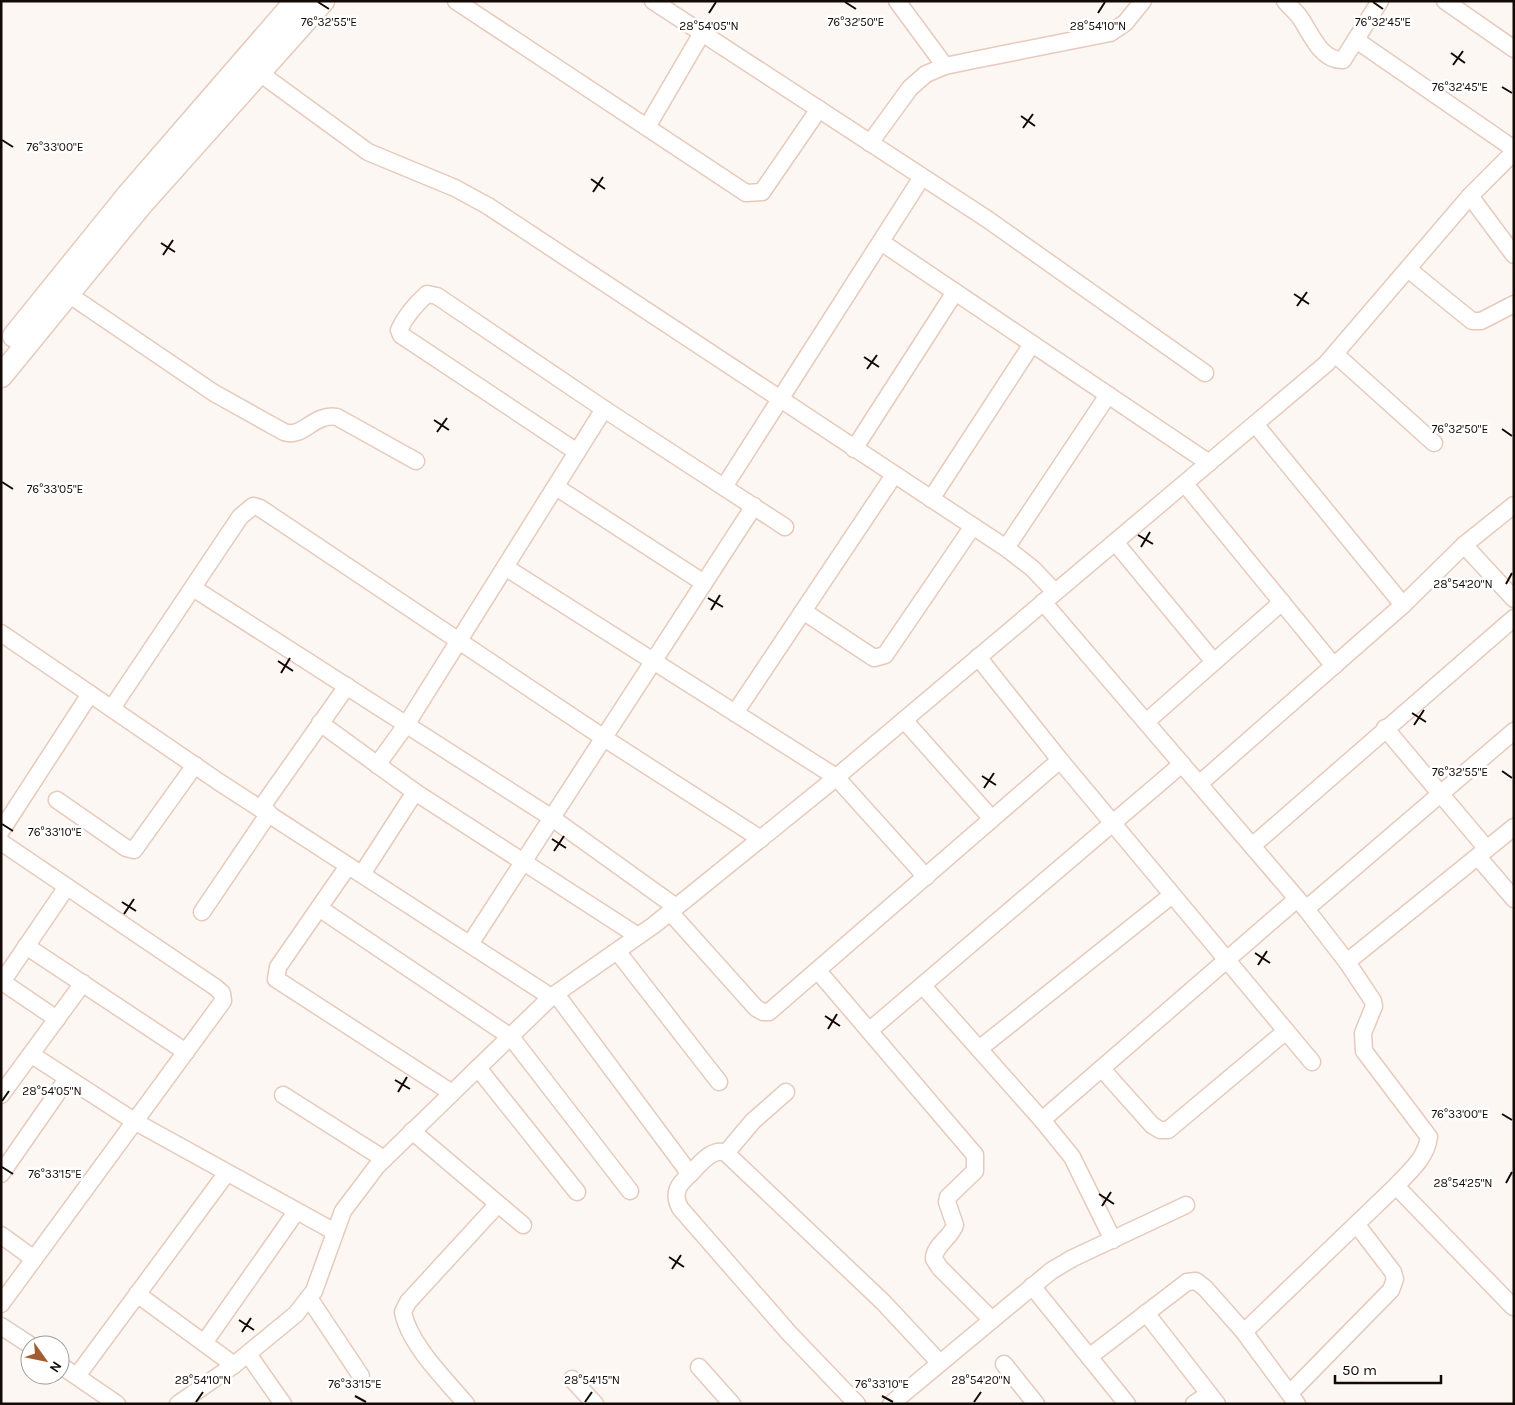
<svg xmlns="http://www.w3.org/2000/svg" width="1515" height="1405" font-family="Karla,sans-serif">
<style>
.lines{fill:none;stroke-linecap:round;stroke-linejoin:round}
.minor-casing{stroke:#e6cabb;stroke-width:19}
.secondary-casing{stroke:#e6cabb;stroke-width:25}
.minor{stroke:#fff;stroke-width:16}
.secondary{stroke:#fff;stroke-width:22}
.ticks{fill:none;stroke:#130a06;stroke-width:2}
.ticks-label{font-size:12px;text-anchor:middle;fill:#130a06;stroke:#fff;stroke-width:5;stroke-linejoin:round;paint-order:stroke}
</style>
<rect width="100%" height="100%" fill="#fdf7f4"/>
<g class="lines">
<defs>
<g id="minor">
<polyline points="456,1 746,193 762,192 819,109"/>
<polyline points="653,1 987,219 1205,373"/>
<polyline points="897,1 945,66"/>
<path d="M1285 1C1289 6 1295 11 1299 16 1310 31 1320 61 1343 60L1380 1"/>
<polyline points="1445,1 1514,49"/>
<polyline points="1356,40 1514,149"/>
<polyline points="250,66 368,152 455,188 488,206 1006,548 1032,568 1055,592"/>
<polyline points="647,127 702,33"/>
<polyline points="870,143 910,88 926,74 945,66 974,60 1110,33 1125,23 1143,1"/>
<polyline points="1470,196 1514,255"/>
<polyline points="881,242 1209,463"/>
<polyline points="1408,269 1472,321 1481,321 1514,304"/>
<path d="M68 294 214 393 284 432C303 439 313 413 337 417L416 461"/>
<polyline points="1335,354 1434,443"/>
<polyline points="1255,424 1403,605"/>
<polyline points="854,449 955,292"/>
<path d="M577 452 401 335 399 330C405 317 417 303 427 294L437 296 604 409 785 527"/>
<polyline points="1185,484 1334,666"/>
<polyline points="556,487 704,583"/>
<polyline points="724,487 922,177"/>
<polyline points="931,499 1032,344"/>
<polyline points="1115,542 1214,662"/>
<polyline points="1464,545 1514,599"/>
<polyline points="1006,548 1108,395"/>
<polyline points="505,567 836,777 926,877"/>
<polyline points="193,588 552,818 676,907"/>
<path d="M1043 602 1306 909 1347 962 1373 1001 1374 1006 1363 1033 1364 1051 1429 1137C1426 1158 1410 1171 1396 1186L1244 1332"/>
<polyline points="803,611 874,658 885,655 973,526"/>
<polyline points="1,633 219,782 551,997"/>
<polyline points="978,657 1060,760 1312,1062"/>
<polyline points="112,708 240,517 253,506 260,508 604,738 761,839"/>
<polyline points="735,713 894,475"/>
<polyline points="904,720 992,819"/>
<polyline points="1146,722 1282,602"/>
<polyline points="320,723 415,792 638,936"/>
<polyline points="1385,728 1487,849"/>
<polyline points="377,765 406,725 604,409"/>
<polyline points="1199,784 1403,605 1464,545 1514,505"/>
<polyline points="57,800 126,848 134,850 195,765"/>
<polyline points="261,808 347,686"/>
<polyline points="1,831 90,694"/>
<polyline points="1,842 215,987 222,993 223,1001 1,1304"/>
<polyline points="1252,846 1514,618"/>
<polyline points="1478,857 1514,899"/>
<polyline points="348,866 278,967 276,979 452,1093"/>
<polyline points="362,874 415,792"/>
<polyline points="319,908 511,1037 630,1191"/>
<polyline points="1306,909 1514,731"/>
<polyline points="202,912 269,813"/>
<polyline points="670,912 756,1008 763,1012 769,1012 1060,760"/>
<polyline points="470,944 754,506"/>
<polyline points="26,946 186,1052"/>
<polyline points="617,951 719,1082"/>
<polyline points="1347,962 1514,827"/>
<path d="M818 971 975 1155V1171L948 1197 947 1202 955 1225C951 1238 934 1245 934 1259L940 1268 992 1320"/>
<polyline points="1,981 57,1019"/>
<polyline points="2,982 66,888"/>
<polyline points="923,986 1042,1120 1072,1157 1113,1240"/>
<path d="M556 994 690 1174C679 1184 672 1192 680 1208L789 1333 857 1404"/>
<polyline points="870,1030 1182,764"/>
<polyline points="979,1049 1172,895"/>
<polyline points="32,1055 134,1121 335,1232"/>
<polyline points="478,1068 577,1192"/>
<polyline points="1102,1069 1152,1125 1160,1130 1168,1130 1286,1031"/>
<polyline points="1,1095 83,983"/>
<polyline points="283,1095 384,1159"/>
<polyline points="1042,1120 1297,899"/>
<polyline points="412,1131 523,1225"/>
<polyline points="726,1153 753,1121 786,1092"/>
<polyline points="1,1174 67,1079"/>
<path d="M690 1174C699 1165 712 1147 726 1153L883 1302 940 1363"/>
<polyline points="1396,1186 1513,1307"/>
<polyline points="1,1235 34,1259"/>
<polyline points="1032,1286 1127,1404"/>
<polyline points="137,1294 234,1365"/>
<polyline points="309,1298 361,1376"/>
<polyline points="1146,1313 1217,1404"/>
<polyline points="1,1326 30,1345"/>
<polyline points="204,1343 296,1212"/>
<polyline points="248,1354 283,1404"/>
<polyline points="1089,1357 1187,1282 1196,1281 1205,1288 1244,1332 1297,1404"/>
<polyline points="1004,1364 1036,1404"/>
<polyline points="60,1365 117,1404"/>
<polyline points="699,1367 732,1404"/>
<polyline points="77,1376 226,1174"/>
<polyline points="572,1379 595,1404"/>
<polyline points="1290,1393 1391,1290 1395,1279 1393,1272 1357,1225"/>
<polyline points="178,1404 234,1365 296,1314 314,1291 343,1211 377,1166 551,997 654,925 827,785 1326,364 1470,196 1514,152"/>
<path d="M466 1404C445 1379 409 1344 403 1312L408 1302 498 1204"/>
<polyline points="891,1404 1051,1271 1073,1258 1186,1205"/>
<polyline points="1194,1404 1209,1394"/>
</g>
<g id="secondary">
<polyline points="14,336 128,195 296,1"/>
<polyline points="1,376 140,206 323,1"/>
</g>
</defs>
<use href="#minor" class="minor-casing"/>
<use href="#secondary" class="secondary-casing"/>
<use href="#minor" class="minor"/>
<use href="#secondary" class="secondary"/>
</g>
<path class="ticks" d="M318 2 329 9M845 2 856 9M1373 2 1383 9M709 13 716 2M1098 13 1105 2M1451 53 1465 63M1453 65 1463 51M1502 87 1512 93M1021 116 1035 126M1023 128 1033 114M2 140 13 147M591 179 605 189M593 192 603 177M161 243 175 252M163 255 173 240M1294 294 1309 304M1297 306 1307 292M864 357 879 367M867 369 877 355M434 420 449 430M1502 429 1512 436M437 432 447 418M2 482 13 489M1138 535 1153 544M1141 547 1150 532M1506 584 1512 573M708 598 723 607M711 610 720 595M278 661 293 671M281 673 290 658M1412 713 1426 722M1414 725 1424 710M1502 771 1512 778M982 776 996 785M984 788 994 773M2 824 13 831M552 839 566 848M554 851 564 836M122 902 136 911M124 914 134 899M1255 953 1270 963M1258 965 1267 951M825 1016 840 1026M828 1029 837 1014M395 1080 410 1089M398 1092 407 1077M2 1101 9 1091M1502 1114 1512 1120M2 1167 13 1174M1506 1183 1512 1172M1099 1194 1114 1204M1102 1206 1111 1192M669 1257 684 1267M672 1269 681 1255M239 1320 254 1330M242 1332 251 1318M355 1396 366 1402M882 1396 893 1402M196 1402 203 1392M585 1402 592 1392M974 1402 981 1392"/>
<g class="ticks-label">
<text x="329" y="26">76°32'55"E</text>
<text x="856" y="26">76°32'50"E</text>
<text x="1383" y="26">76°32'45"E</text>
<text x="709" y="30">28°54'05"N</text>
<text x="1098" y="30">28°54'10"N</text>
<text x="1460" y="91">76°32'45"E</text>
<text x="55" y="151">76°33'00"E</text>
<text x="1460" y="433">76°32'50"E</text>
<text x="55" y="493">76°33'05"E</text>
<text x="1463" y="588">28°54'20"N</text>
<text x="1460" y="776">76°32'55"E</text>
<text x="55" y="836">76°33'10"E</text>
<text x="52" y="1095">28°54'05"N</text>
<text x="1460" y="1118">76°33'00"E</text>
<text x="55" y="1178">76°33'15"E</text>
<text x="1463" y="1187">28°54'25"N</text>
<text x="203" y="1384">28°54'10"N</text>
<text x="592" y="1384">28°54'15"N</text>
<text x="981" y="1384">28°54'20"N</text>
<text x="355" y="1388">76°33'15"E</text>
<text x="882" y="1388">76°33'10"E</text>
</g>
<rect width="1515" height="1405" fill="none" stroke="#130a06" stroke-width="5"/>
<g transform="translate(45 1360) rotate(123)"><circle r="24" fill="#ffffff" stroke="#a19d9b"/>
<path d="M0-4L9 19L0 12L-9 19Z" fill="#a15c30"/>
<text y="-8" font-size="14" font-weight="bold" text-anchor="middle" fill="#130a06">N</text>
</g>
<path d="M1335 1375v8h106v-8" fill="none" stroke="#130a06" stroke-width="2.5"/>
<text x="1342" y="1375" font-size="15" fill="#130a06" stroke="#ffffff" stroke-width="4" paint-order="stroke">50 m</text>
</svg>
